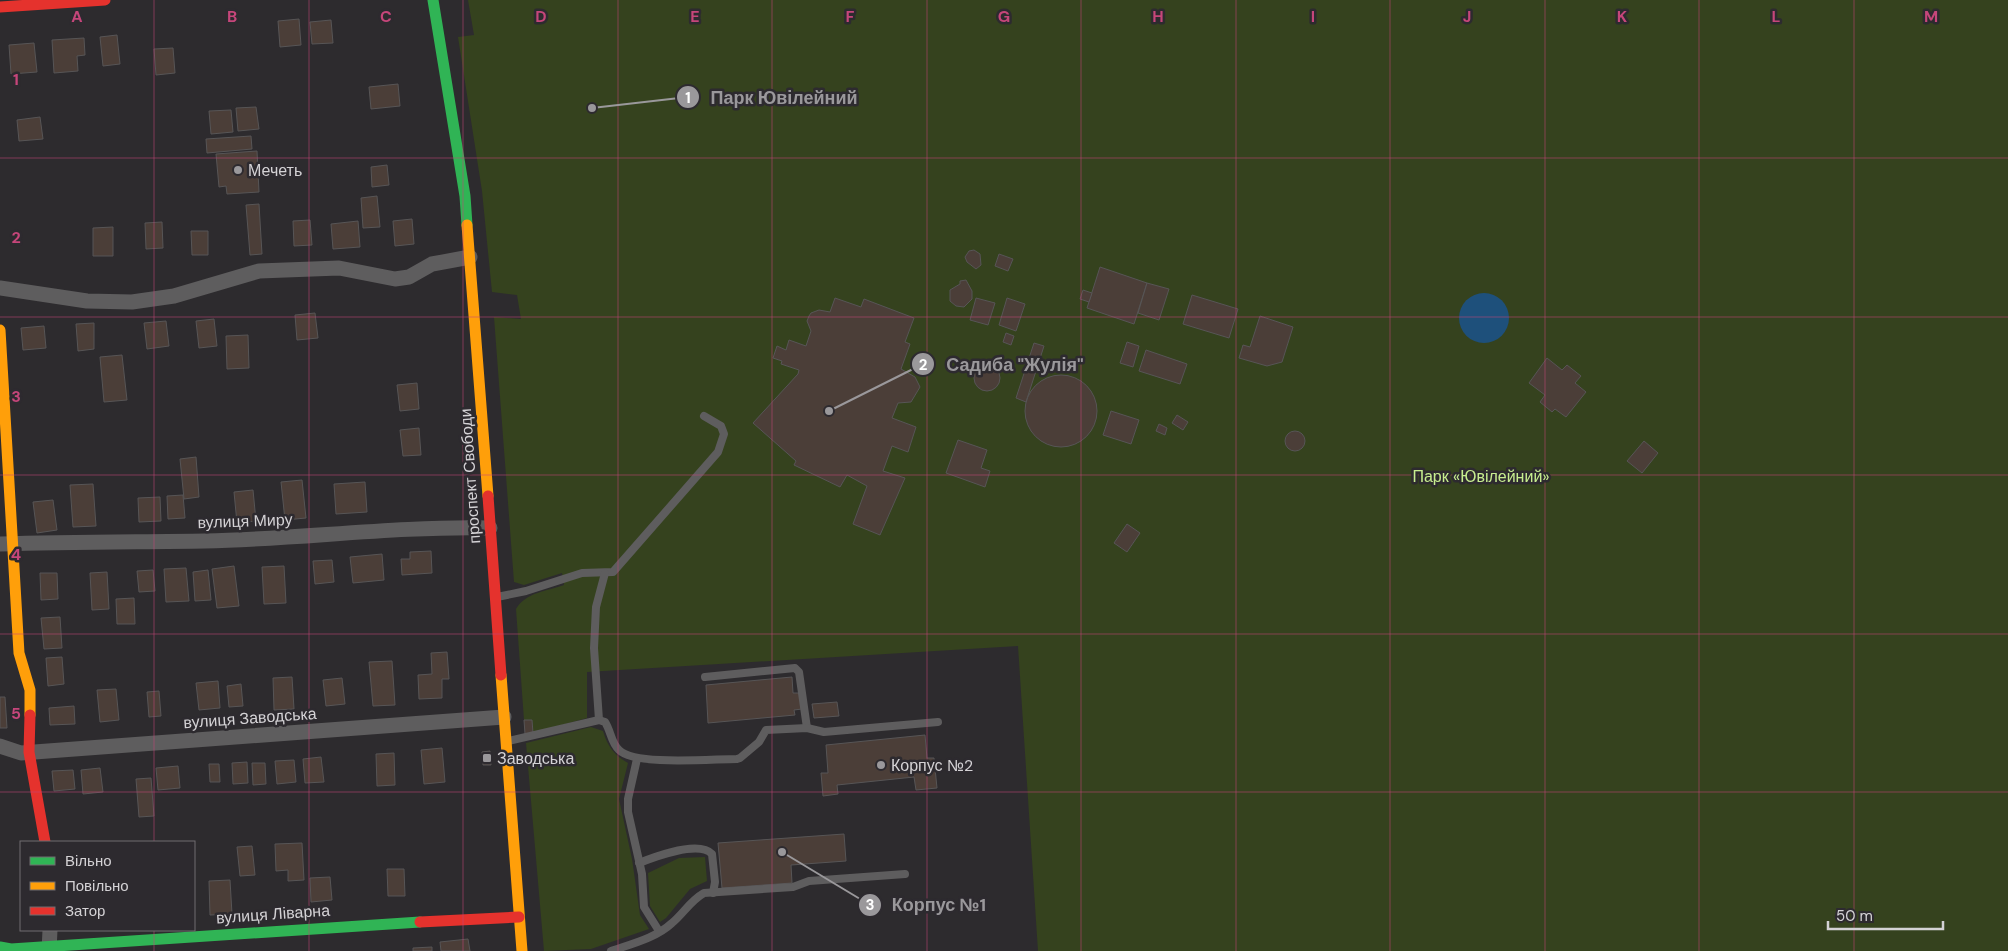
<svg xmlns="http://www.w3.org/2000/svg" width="2008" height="951" font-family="'DM Sans',sans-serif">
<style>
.green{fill:#35421e}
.water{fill:#1e507b}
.building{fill:#4b3e38;stroke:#575556}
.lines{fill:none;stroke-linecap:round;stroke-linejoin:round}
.lane{stroke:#5e5d5e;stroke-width:8}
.street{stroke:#5e5d5e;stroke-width:15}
.fast{stroke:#30b455;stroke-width:11}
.slow{stroke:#ff9f0a;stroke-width:11}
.jam{stroke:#e5322d;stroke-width:11}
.grid{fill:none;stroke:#c6467a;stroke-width:1;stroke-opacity:0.55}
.poi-dot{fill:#9a989b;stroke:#2d2a2f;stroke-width:2}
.labels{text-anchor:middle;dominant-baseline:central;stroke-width:5;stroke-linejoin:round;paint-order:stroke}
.poi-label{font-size:16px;fill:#d4d2d5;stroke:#2d2a2f;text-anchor:start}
.street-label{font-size:16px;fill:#d4d2d5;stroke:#2d2a2f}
.park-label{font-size:16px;fill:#c7ed8f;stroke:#2d2a2f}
.grid-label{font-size:16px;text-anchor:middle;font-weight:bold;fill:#c6467a;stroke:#2d2a2f;stroke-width:5;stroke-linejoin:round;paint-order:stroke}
.leader{fill:none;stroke:#9a989b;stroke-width:2}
.callout-dot{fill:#9a989b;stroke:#2d2a2f;stroke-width:2}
.mark-label{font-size:15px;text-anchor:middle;font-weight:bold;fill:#fff}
.callout-label{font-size:18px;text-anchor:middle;font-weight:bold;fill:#9a989b;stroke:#2d2a2f;stroke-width:5;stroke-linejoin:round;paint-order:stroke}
</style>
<rect width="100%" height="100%" fill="#2d2b2e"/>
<g class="green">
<path d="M468 0H2008V951H1038L1018 646 587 672V718L533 733 532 720H524L516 609C526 592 548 591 564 585L562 573 524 585 514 582 494 317 521 319 517 295 492 292 482 191 458 37 474 35Z"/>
<path d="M591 727 603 731C608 747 614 755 628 763L619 799 632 859 640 915 649 929 591 949 544 951 526 743Z"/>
<polygon points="705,857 707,881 690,889 666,918 660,922 650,906 648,873 679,858"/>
</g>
<circle class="water" cx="1484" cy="318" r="25"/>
<g class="building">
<polygon points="299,19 301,45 280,47 278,21"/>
<polygon points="331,20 333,43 312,44 310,22"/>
<polygon points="117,35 120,64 103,66 100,37"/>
<polygon points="84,38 85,55 77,56 78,71 54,73 52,40"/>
<polygon points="34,43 37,72 11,74 9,45"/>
<polygon points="173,48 175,73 156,75 154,49"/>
<polygon points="398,84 400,106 371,109 369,87"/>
<polygon points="256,107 259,129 238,131 236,108"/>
<polygon points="231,110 233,132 211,134 209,111"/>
<polygon points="40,117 43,139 19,141 17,120"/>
<polygon points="251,136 252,149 207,153 206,139"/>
<polygon points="257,151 259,192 227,194 226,186 219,187 216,154"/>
<polygon points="387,165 389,185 372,187 371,167"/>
<polygon points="377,196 380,227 363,228 361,198"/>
<polygon points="259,204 262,254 250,255 246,205"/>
<polygon points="412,219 414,244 395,246 393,221"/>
<polygon points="310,220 312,245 294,246 293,221"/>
<polygon points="358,221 360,247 333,249 331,224"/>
<polygon points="162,222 163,248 146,249 145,223"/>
<polygon points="113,227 113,256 93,256 93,228"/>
<polygon points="191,231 208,231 208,255 192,255"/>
<polygon points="974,250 980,254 981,265 976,269 967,262 965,257 969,251"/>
<polygon points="999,254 1013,259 1008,271 995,266"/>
<polygon points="1100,267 1147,283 1134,324 1087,308"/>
<polygon points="966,280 972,291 972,299 964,307 956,306 950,301 950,290 960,284 960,281"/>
<polygon points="1147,283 1169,289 1159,320 1138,313"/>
<polygon points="1083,290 1092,293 1089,302 1080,299"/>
<polygon points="1192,295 1238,309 1229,338 1183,324"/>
<polygon points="835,298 861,307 864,299 914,318 905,342 910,344 901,369 915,377 920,387 911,402 898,403 892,418 916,427 908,452 892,446 883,471 905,478 880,535 853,524 867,486 847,475 840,487 794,465 796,461 753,423 798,374 799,370 781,364 782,361 773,358 777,346 786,350 789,340 806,346 811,331 807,321 809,316 811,313 819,310 830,312"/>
<polygon points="976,298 995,303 988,325 970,320"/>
<polygon points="1007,298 1025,304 1016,331 999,325"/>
<polygon points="315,313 318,338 297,340 295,315"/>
<polygon points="1260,316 1293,327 1282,362 1267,366 1239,358 1243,345 1250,347"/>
<polygon points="214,319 217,346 199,348 196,321"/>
<polygon points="166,321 169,346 147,349 144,323"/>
<polygon points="94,323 94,349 78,351 76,324"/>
<polygon points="44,326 46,348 23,350 21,328"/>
<polygon points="1006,333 1014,336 1011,345 1003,342"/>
<polygon points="248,335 249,368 227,369 226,336"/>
<polygon points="1127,342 1139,346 1133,367 1120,363"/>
<polygon points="1034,343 1044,346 1026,402 1016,398"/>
<polygon points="1146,350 1187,364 1180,384 1139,371"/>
<polygon points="122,355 127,400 104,402 100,357"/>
<polygon points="1547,358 1562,370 1567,365 1581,376 1575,383 1586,392 1566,417 1555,409 1552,412 1540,402 1545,395 1529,383"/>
<circle cx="987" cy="378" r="13"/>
<circle cx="1061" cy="411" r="36"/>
<polygon points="417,383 419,409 400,411 397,385"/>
<polygon points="1111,411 1139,420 1131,444 1103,435"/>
<polygon points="1177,415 1188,422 1183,430 1172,423"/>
<polygon points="1159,424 1167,428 1165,435 1156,431"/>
<polygon points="419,428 421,455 403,456 400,430"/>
<circle cx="1295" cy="441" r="10"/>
<polygon points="958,440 987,450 981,468 990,471 985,487 946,473"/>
<polygon points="1644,441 1658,453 1642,473 1627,461"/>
<polygon points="196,457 199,497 184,499 180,459"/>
<polygon points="302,480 306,518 285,520 281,482"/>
<polygon points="365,482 367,512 336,514 334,484"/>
<polygon points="93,484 96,526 73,527 70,485"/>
<polygon points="253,490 256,521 237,523 234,492"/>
<polygon points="183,495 185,518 168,519 167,496"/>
<polygon points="160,497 161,521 139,522 138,498"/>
<polygon points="53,500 57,530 37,533 33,502"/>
<polygon points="1127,524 1140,533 1127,552 1114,543"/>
<polygon points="431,551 432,573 402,575 401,559 410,559 410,552"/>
<polygon points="382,554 384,580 353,583 350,557"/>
<polygon points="332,560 334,582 315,584 313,561"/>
<polygon points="234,566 239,606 217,608 212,569"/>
<polygon points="284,566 286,603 264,604 262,567"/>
<polygon points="186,568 189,601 166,602 164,569"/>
<polygon points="153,570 155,591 139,592 137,571"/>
<polygon points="208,570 211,600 195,601 193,572"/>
<polygon points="107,572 109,609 92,610 90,573"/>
<polygon points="40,573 57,573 58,599 41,600"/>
<polygon points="134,598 135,624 117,624 116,599"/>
<polygon points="60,617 62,648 44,649 41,618"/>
<polygon points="447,652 449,679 442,679 442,698 419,699 418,675 432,674 431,653"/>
<polygon points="62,657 64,684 48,686 46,658"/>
<polygon points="392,661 395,705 373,706 369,662"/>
<polygon points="292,677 294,709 274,710 273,678"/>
<polygon points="792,677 793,693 800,693 802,709 794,710 795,715 708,723 706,685"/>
<polygon points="342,678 345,704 326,706 323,680"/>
<polygon points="218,681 220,708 199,710 196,683"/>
<polygon points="241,684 243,706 229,707 227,686"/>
<polygon points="116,689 119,720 100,722 97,690"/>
<polygon points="159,691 161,716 149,717 147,692"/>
<polygon points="0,697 5,697 7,728 0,728"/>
<polygon points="837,702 839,716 814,718 812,704"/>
<polygon points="74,706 75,724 50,725 49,708"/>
<polygon points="524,720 532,720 533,733 525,734"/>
<polygon points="925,735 927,758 934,758 937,788 916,790 914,777 837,785 838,794 823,796 821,773 828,773 826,745"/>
<polygon points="442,748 445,782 424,784 421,750"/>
<polygon points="490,751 491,765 483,765 482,752"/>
<polygon points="394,753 395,785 377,786 376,754"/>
<polygon points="321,757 324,782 305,783 303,759"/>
<polygon points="294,760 296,782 277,784 275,761"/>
<polygon points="247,762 248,783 233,784 232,763"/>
<polygon points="252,763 265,763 266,784 253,785"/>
<polygon points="209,764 219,764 220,782 210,782"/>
<polygon points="178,766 180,788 158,790 156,768"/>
<polygon points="100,768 103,792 83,794 81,770"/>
<polygon points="73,770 75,789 54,791 52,771"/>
<polygon points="151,778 154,816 139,817 136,779"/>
<polygon points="844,834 846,861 791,865 792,883 722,888 718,843"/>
<polygon points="302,843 304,880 288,881 288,870 276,871 275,844"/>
<polygon points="252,846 255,875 240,876 237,847"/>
<polygon points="387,869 404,869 405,896 388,896"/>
<polygon points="330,877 332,900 311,902 310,878"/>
<polygon points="230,880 232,914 210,915 209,881"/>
<polygon points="468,939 470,951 441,951 440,942"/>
<polygon points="432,947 432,951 413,951 413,948"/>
</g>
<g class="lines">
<g class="lane">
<polyline points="497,597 526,591 582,573 613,572 718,452 724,434 721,426 704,416"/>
<polyline points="705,677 795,668 799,672 807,728"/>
<polyline points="599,720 594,648 596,607 605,573"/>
<path d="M508 741 599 720 605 722C611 731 611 743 619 750 635 766 711 759 737 759L740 758 759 742 766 730 807 728 824 732 938 722"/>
<polyline points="637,759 628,799 628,812 642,874 644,907 659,931"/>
<path d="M639 863C654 857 699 840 712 854L715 882 713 893"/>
<path d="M611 951C631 944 656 938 672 923 684 913 690 901 704 893L793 887 809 881 905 874"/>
</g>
<g class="street">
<polyline points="0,288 87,301 132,302 174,296 259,271 339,268 395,279 409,277 432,264 470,257"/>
<path d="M0 544C68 542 137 542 205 541 301 539 395 526 490 528"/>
<polyline points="0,746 21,753 504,717"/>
<polyline points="49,951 50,930"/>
</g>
<g class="fast">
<polyline points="433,0 465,196 467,225"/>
<polyline points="0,947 11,949 420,922"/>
</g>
<g class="slow">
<polyline points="467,225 488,496"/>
<polyline points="0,330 19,653 30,690 30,715"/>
<polyline points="501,675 522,951"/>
</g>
<g class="jam">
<polyline points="0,7 105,0"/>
<polyline points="488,496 501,675"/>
<polyline points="30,715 29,752 45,842"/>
<polyline points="420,922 519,917"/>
</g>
</g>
<path class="grid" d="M154 0V842M309 0V951M463 0V951M618 0V951M772 0V951M927 0V951M1081 0V951M1236 0V951M1390 0V951M1545 0V951M1699 0V951M1854 0V951M0 158H2008M0 317H2008M0 475H2008M0 634H2008M0 792H2008M154 930V951"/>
<g class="poi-dot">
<circle cx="238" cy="170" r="5"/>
<rect x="482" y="753" width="10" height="10" rx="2.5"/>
<circle cx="881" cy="765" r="5"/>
</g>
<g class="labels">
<g class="poi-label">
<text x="248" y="170">Мечеть</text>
<text x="497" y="758">Заводська</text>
<text x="891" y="765">Корпус №2</text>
</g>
<g class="street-label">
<text transform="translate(470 476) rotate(-94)">проспект Свободи</text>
<text transform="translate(245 521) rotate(-2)">вулиця Миру</text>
<text transform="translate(250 718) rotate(-4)">вулиця Заводська</text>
<text transform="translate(273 914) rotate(-4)">вулиця Ліварна</text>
</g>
<g class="park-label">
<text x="1481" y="476">Парк «Ювілейний»</text>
</g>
</g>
<g class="grid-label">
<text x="77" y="22">A</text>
<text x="232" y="22">B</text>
<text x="386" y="22">C</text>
<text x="541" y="22">D</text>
<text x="695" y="22">E</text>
<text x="850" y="22">F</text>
<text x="1004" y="22">G</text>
<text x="1158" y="22">H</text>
<text x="1313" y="22">I</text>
<text x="1467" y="22">J</text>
<text x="1622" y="22">K</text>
<text x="1776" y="22">L</text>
<text x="1931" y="22">M</text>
<text x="16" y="85">1</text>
<text x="16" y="243">2</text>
<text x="16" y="402">3</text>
<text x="16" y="560">4</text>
<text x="16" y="719">5</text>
</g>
<path class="leader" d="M592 108L688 97M829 411L923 364M782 852L870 905"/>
<g class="callout-dot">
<circle cx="592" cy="108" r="5"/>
<circle cx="829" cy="411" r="5"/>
<circle cx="782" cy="852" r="5"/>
<circle cx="688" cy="97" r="12"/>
<circle cx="923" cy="364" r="12"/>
<circle cx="870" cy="905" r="12"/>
</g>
<g class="mark-label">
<text x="688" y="103">1</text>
<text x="923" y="370">2</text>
<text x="870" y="910">3</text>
</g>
<g class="callout-label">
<text x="784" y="104">Парк Ювілейний</text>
<text x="1015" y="371">Садиба "Жулія"</text>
<text x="939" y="911">Корпус №1</text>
</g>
<rect x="20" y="841" width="175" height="90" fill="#2d2a2f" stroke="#706d71"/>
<rect x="30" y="857" width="25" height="8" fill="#30b455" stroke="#706d71"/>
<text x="65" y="866" font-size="15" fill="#d4d2d5">Вільно</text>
<rect x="30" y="882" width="25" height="8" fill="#ff9f0a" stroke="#706d71"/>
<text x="65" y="891" font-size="15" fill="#d4d2d5">Повільно</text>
<rect x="30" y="907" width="25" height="8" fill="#e5322d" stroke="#706d71"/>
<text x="65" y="916" font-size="15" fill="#d4d2d5">Затор</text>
<path d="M1828 921v8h115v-8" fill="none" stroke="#d4d2d5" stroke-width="2.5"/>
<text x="1836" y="921" font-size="15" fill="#d4d2d5" stroke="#2d2a2f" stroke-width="4" paint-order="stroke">50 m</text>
</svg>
